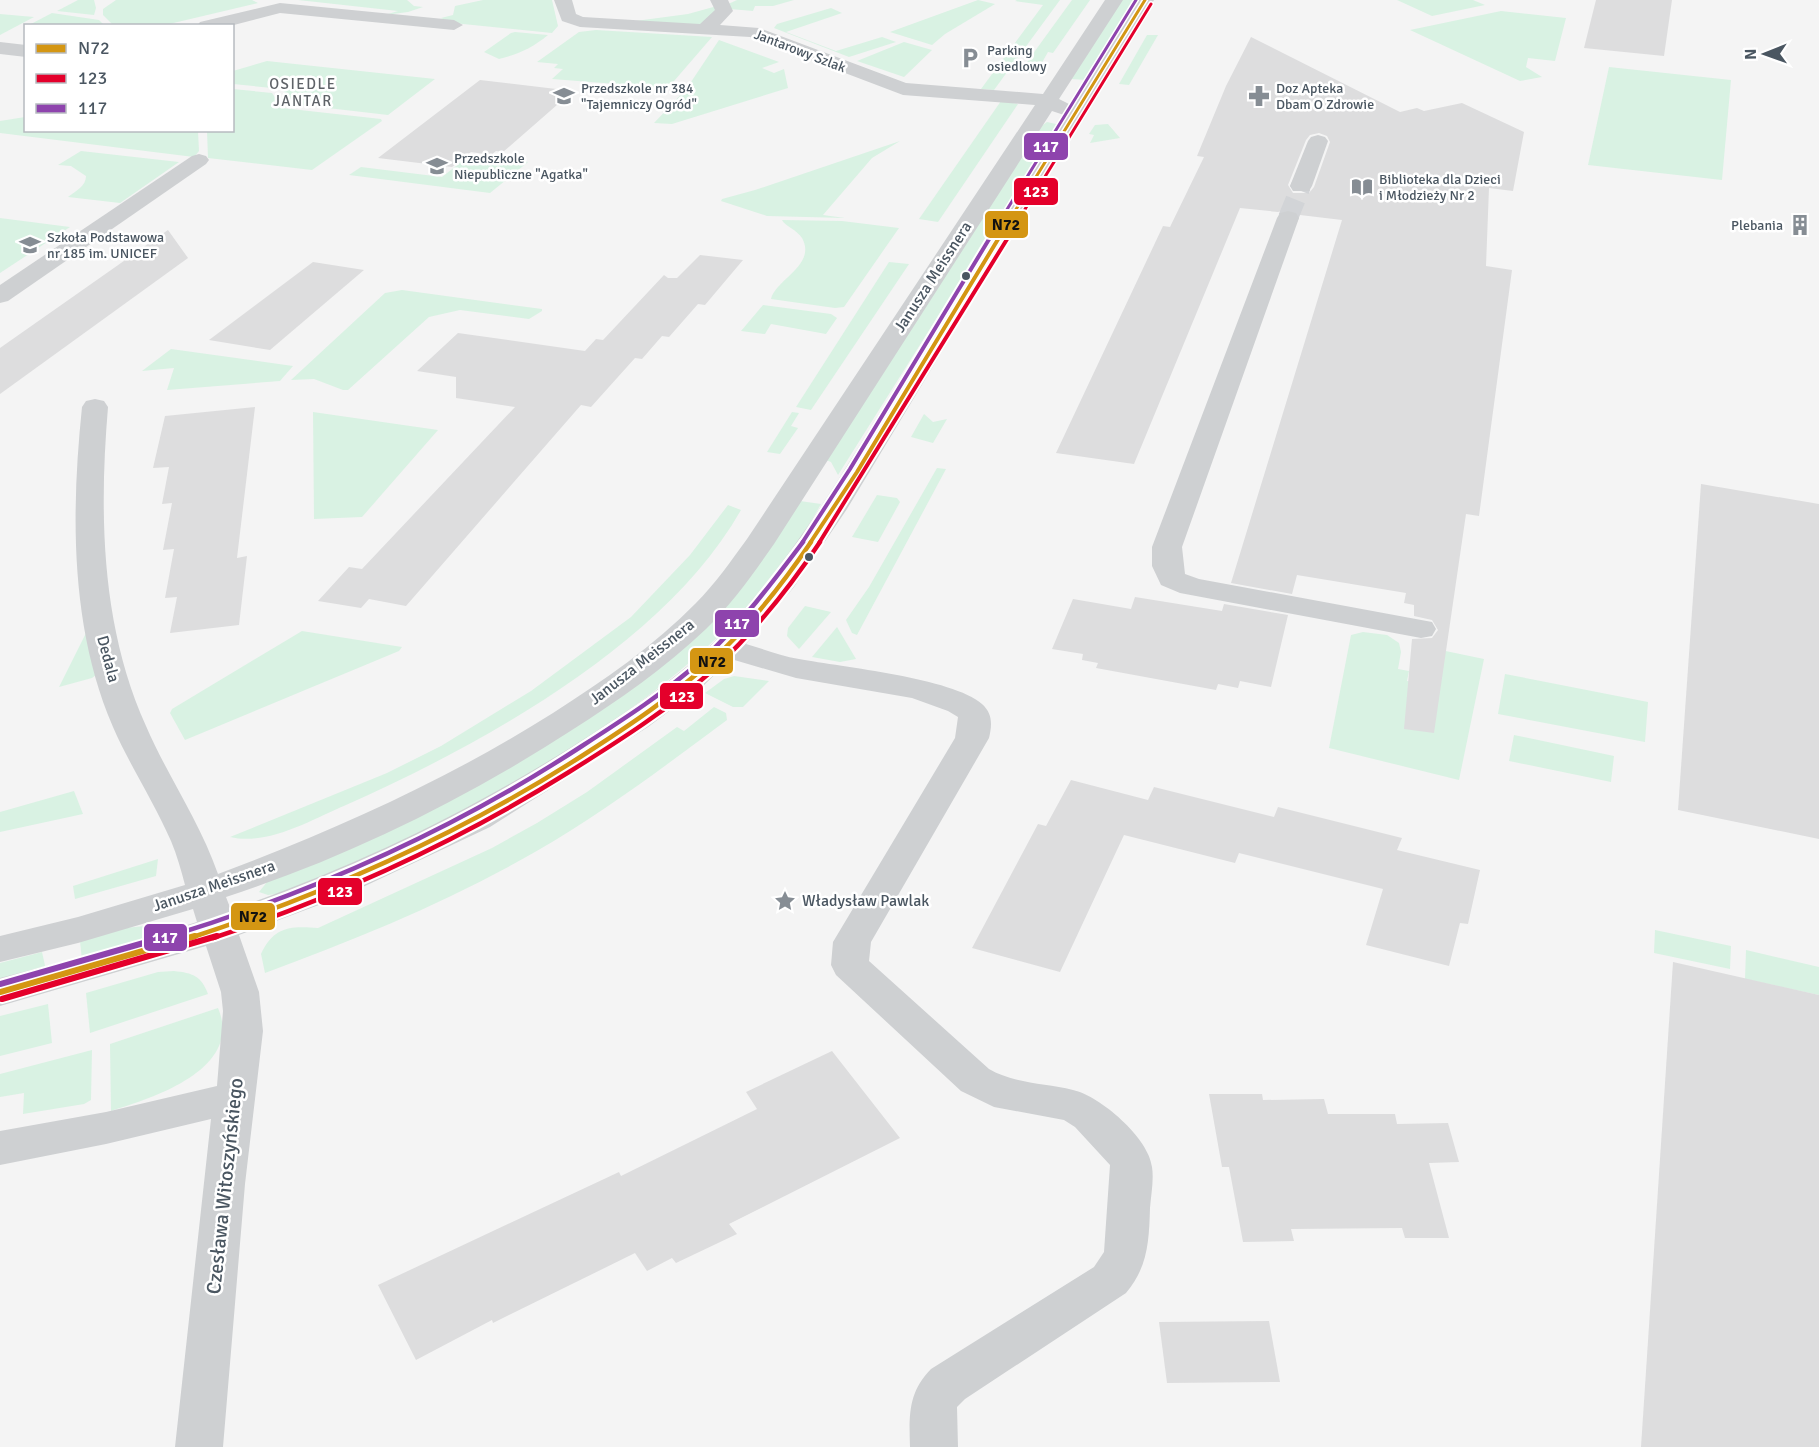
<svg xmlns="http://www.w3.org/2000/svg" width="1819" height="1447" font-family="Signika,sans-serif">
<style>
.green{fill:#d9f2e3}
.building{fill:#ddddde;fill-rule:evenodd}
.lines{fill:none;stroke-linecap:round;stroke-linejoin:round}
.minor-tunnel{stroke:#d2d4d7;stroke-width:20;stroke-dasharray:20 10;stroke-linecap:butt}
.minor{fill:#ced0d2;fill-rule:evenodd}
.bus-1-far3-casing{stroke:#fff;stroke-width:6}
.bus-1-far2-casing{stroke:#fff;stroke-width:8}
.bus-1-far1-casing{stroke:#fff;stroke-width:9}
.bus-1-casing{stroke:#fff;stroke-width:10}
.bus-2-far3-casing{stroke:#fff;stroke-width:6}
.bus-2-far2-casing{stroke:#fff;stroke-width:8}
.bus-2-far1-casing{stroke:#fff;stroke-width:9}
.bus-2-casing{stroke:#fff;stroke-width:10}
.bus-3-far3-casing{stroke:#fff;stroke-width:6}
.bus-3-far2-casing{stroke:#fff;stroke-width:8}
.bus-3-far1-casing{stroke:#fff;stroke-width:9}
.bus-3-casing{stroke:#fff;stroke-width:10}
.bus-1-far3{stroke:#d49613;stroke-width:3}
.bus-1-far2{stroke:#d49613;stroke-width:4}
.bus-1-far1{stroke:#d49613;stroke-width:4.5}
.bus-1{stroke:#d49613;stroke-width:6}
.bus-2-far3{stroke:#e4002b;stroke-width:3}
.bus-2-far2{stroke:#e4002b;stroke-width:4}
.bus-2-far1{stroke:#e4002b;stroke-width:4.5}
.bus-2{stroke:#e4002b;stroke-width:6}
.bus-3-far3{stroke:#8e44ad;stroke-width:3}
.bus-3-far2{stroke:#8e44ad;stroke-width:4}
.bus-3-far1{stroke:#8e44ad;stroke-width:4.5}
.bus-3{stroke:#8e44ad;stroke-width:6}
.bus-dot{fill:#4a5661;stroke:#fff;stroke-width:2}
.labels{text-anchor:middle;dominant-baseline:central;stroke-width:5;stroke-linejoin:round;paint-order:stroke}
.far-poi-label{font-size:14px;fill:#4a5661;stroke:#fff;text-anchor:start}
.far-street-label{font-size:14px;fill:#4a5661;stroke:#fff}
.far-neighbourhood-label{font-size:15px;letter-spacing:1.5px;fill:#5f6368;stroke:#fff}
.street-label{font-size:16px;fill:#4a5661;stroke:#fff}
.poi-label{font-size:16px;fill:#4a5661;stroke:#fff;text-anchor:start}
.near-street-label{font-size:20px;fill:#4a5661;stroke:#fff}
.line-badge{stroke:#fff;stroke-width:2}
.badge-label{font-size:16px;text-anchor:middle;font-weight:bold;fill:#fff}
.pale-badge-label{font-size:16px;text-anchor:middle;font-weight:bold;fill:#111}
</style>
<rect width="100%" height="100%" fill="#f4f4f4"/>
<g class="green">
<polygon points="78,0 94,0 96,8 94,15 57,11"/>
<polygon points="116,0 252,0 258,3 165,25 113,25 103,15 103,9"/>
<polygon points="298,0 407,0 414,6 423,7 408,12 385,15 398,11"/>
<polygon points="483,0 552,0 558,26 552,33 453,23 441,18 453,15 455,6"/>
<polygon points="737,0 794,0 773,6 755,6 753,11 730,9 726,5"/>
<polygon points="978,0 995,4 945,34 932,45 890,32"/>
<polygon points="1017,0 1060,0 994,90 981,89 1043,5 1015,1"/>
<polygon points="1072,0 1090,0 1053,53 1048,52 1036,73 1019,73"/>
<polygon points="1122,0 1136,0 1086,80 1071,79"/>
<polygon points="1397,0 1473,0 1485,5 1432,16"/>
<polygon points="717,6 719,10 702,27 628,22 688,14"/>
<polygon points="831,8 842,13 786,32 836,51 882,37 896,42 849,57 774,28 777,24"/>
<polygon points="1501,11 1566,18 1555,61 1528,58 1526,67 1542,77 1520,81 1410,30"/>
<polygon points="52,13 99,20 104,25 29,25"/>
<polygon points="0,14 34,17 0,35"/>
<polygon points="596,30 712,37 668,88 552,79 563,69 554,68 558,64 537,62 579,32"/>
<path d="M511 33 515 32 548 35C532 48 519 54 499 59L484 52Z"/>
<polygon points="1147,35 1158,35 1129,85 1119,84"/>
<polygon points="719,40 779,62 762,68 774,73 784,69 788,88 672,124 654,123 687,88"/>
<polygon points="904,42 932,50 904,77 857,61"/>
<polygon points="267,61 435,79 388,115 293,104 282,89 233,84 233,71"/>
<polygon points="1609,67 1731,80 1722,180 1588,165"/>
<polygon points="233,89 272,93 282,108 381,119 382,121 312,170 208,158 207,131 232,130"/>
<polygon points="1001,101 1018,104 938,222 919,219"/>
<polygon points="25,117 26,130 198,131 199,151 194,157 0,133 0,121"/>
<polygon points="1047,122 1056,124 1054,132 838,475 831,462 826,460 1040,127"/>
<polygon points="1108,124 1120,138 1090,143 1094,135 1089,134 1095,125"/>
<polygon points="900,141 872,158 823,215 845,218 767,216 721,201 722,199 755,190"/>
<path d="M81 151 179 162 120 203 68 197C76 191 86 186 86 176L71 166 58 165Z"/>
<polygon points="470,155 528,162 490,193 349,175 361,167 442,177"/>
<polygon points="0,218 70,227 0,273"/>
<path d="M782 220 842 221 899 228 844 307 835 308 771 299C776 279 817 265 802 238 797 230 785 226 782 220Z"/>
<polygon points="889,262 909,264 811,410 796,407"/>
<polygon points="402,290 542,309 542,311 529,319 460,310 429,317 348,390 343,390 314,379 291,380 385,293"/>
<polygon points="763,305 831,314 837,318 826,334 771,324 765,334 741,331"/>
<polygon points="171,349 293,366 280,381 167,390 174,368 142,371"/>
<polygon points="313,412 438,430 362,517 314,519"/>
<polygon points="792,412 799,413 791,426 798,428 780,454 767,452"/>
<polygon points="924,414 933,422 947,419 933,443 911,437"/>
<polygon points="937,468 946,469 857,635 852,633 846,620 869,587"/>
<polygon points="877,495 897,498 900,502 878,542 852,537"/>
<path d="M800 501 821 504C757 620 658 696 547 763 523 778 499 795 473 808 413 839 349 865 287 893L268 895 259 892 267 882 523 760 585 720Z"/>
<path d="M728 505 741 510C665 644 483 744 346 805 311 820 268 846 230 837L387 773 441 746 531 691 631 617 690 555Z"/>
<polygon points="805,606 831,612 799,649 787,636 788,628"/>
<polygon points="837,627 856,659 840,662 812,657"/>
<polygon points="302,631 402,647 399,651 185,740 170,713 172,709"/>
<polygon points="1363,632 1387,635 1399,643 1401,652 1398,669 1409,671 1407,681 1440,687 1436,649 1484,659 1459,780 1329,748 1351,635"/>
<polygon points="86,633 96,675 92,678 59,687"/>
<polygon points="1505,674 1648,702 1645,742 1498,714"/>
<polygon points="734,676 769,681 743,707 733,707 705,693 724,679"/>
<path d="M714 707 726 713 727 720C665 766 603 813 535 852 450 901 357 939 265 973L261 954C274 926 291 926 318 928L492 848 537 823 587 792 677 727 684 731Z"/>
<polygon points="1514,735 1614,756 1611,782 1509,761"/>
<polygon points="74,791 83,814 0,832 0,812"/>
<polygon points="158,859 156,876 75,899 73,886"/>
<polygon points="154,925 158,926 157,930 148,937 82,961 80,941 125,928"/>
<polygon points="1655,930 1731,946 1730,969 1654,953"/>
<polygon points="1746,950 1819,967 1819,995 1745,979"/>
<polygon points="42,952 46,970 0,982 0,963"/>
<path d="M174 971C193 973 201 976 208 994L90 1033 86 993 158 972Z"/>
<polygon points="48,1004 52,1043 0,1056 0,1016"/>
<path d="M218 1008C244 1069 153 1098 111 1111L110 1044Z"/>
<polygon points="92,1050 91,1100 84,1104 23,1114 24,1093 0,1097 0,1074"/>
</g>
<g class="building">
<polygon points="1596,0 1672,0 1664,56 1584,48"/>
<path d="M1251 37 1400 112 1417 108 1424 111 1462 103 1524 132 1513 191 1489 188 1486 266 1512 270 1479 516 1466 514 1434 733 1404 729 1412 639 1432 638 1438 630 1432 620 1414 616V605L1404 603 1406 593 1297 575 1292 594 1231 583 1342 220 1300 215 1297 211 1289 209 1278 212 1240 208 1134 464 1056 453 1163 226 1170 227 1204 157 1197 156 1226 86ZM1319 133 1327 136 1330 142 1314 187 1309 193H1293L1288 185 1306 140 1310 135Z"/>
<polygon points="480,80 573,91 503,152 496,151 491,155 471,152 452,167 378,158"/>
<polygon points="168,230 188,258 0,394 0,348"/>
<polygon points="700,255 743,260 705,305 698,304 669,337 662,336 642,359 635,358 591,407 581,405 406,606 369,599 361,608 318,601 349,567 362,569 515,407 456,398 456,377 417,371 458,333 585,351 596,339 603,340 664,275 668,278 677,278"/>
<polygon points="313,262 364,270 270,350 209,340"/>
<polygon points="255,407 237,558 247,556 239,625 170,633 177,597 165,598 174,549 163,550 172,503 162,504 169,467 153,468 165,416"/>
<polygon points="1701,484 1819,504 1819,839 1678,810"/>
<polygon points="1135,597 1222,611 1224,604 1288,615 1271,687 1240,681 1238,688 1218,684 1216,690 1096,668 1098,663 1082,660 1083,654 1052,649 1073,599 1131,609"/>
<polygon points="1071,780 1148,800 1154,787 1274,817 1278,807 1402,838 1397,850 1480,870 1468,924 1460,923 1449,966 1366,945 1383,889 1239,853 1235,863 1124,835 1060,972 972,948 1038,824 1046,826"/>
<polygon points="1673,962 1819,995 1819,1447 1641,1447"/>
<polygon points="832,1051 900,1138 729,1224 737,1234 676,1263 672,1258 647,1271 635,1253 493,1323 492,1320 416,1360 378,1285 619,1172 621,1176 757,1109 746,1092"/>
<polygon points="1209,1094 1262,1094 1263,1100 1324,1099 1328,1114 1395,1114 1397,1124 1448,1123 1459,1162 1429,1163 1449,1238 1405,1238 1402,1228 1291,1229 1294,1241 1243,1242 1229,1167 1222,1167"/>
<polygon points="1269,1321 1280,1382 1167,1383 1159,1322"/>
</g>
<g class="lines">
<polyline class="minor-tunnel" points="1288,218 1301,186"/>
<g class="minor">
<path d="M554 0H572L576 14 583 17 700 24 715 10 710 0H728L733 11 720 25 759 28 906 83 1043 94 1105 0H1123L1059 99 1071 105 1136 0H1154L847 509 794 587 746 644C764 649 781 656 799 659 842 667 953 678 982 704 993 714 992 725 989 738L871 942 869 961 989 1069C1015 1084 1045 1083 1073 1090 1100 1096 1149 1138 1152 1167 1154 1180 1151 1195 1150 1208 1149 1241 1148 1267 1126 1293L965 1399 957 1407 958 1447H910C909 1416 908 1392 931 1369L1094 1267 1104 1252 1110 1165 1075 1127 1064 1120 994 1107 961 1091 836 975 831 965 833 942 955 738 958 717 948 711 912 698 796 678 731 659 704 685 648 727 490 827 348 894 239 935 259 992 263 1031 245 1184 223 1447H175L211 1119 106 1144 0 1165V1131L106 1112 217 1086 223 1011 221 992 206 946 0 1006V978L111 949 197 922 193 909 78 943 0 962V936L78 917 185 885C181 870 177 855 171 841 154 802 130 766 113 727 70 627 71 513 82 407L86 401 95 399 104 401 108 407C99 514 101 626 146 726 168 777 200 822 218 874 335 830 447 780 553 713 603 681 654 646 696 603 715 584 731 561 747 539L1035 105 903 95 750 37 580 27 562 21ZM1052 111 1064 115C1009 203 954 290 900 379 844 471 790 565 714 642 671 684 620 716 570 748 458 817 354 867 231 910L226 897C348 857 464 800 572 730 619 700 665 668 706 629 732 604 753 574 774 544Z"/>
<polygon points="280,3 454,20 463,25 454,30 280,13 230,26 197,26 200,22"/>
<polygon points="0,42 26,45 26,57 0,54"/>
<polygon points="1318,135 1325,137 1328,141 1312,186 1309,191 1293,191 1290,186 1308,141 1311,137"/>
<polygon points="199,154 206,156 209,160 206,164 8,301 0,303 0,285 192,156"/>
<polygon points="1288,211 1296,213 1299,218 1182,547 1185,574 1199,579 1432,622 1436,629 1432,636 1421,638 1180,593 1161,585 1152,566 1152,547 1277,218 1280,213"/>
</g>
<defs>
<polyline id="bus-1-far3" points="999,237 1145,0"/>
<polyline id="bus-1-far2" points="810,543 857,472 1000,236"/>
<path id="bus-1-far1" d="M190 938C331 892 463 833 588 752 630 725 672 697 709 663 748 628 782 585 811 542"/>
<polyline id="bus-1" points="0,992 195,936"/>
<polyline id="bus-2-far3" points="1008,237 1151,4"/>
<polyline id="bus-2-far2" points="819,543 1009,236"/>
<path id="bus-2-far1" d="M213 938C339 896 457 842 569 772 619 741 669 709 713 670 754 632 790 587 820 542"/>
<polyline id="bus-2" points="2,999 217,936"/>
<polyline id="bus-3-far3" points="990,237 1136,0"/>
<polyline id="bus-3-far2" points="802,543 850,469 991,236"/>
<path id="bus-3-far1" d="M164 938C312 893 452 831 582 746 624 719 666 692 703 659 741 624 772 583 803 542"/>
<polyline id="bus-3" points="0,984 168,936"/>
</defs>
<use href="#bus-1-far3" class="bus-1-far3-casing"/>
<use href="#bus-1-far2" class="bus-1-far2-casing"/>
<use href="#bus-1-far1" class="bus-1-far1-casing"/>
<use href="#bus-1" class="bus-1-casing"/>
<use href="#bus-2-far3" class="bus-2-far3-casing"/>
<use href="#bus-2-far2" class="bus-2-far2-casing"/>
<use href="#bus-2-far1" class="bus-2-far1-casing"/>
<use href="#bus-2" class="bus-2-casing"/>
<use href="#bus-3-far3" class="bus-3-far3-casing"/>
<use href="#bus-3-far2" class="bus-3-far2-casing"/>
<use href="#bus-3-far1" class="bus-3-far1-casing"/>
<use href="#bus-3" class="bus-3-casing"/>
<use href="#bus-1-far3" class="bus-1-far3"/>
<use href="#bus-1-far2" class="bus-1-far2"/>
<use href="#bus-1-far1" class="bus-1-far1"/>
<use href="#bus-1" class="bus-1"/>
<use href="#bus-2-far3" class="bus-2-far3"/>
<use href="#bus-2-far2" class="bus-2-far2"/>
<use href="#bus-2-far1" class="bus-2-far1"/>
<use href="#bus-2" class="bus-2"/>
<use href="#bus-3-far3" class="bus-3-far3"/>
<use href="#bus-3-far2" class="bus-3-far2"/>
<use href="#bus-3-far1" class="bus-3-far1"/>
<use href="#bus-3" class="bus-3"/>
</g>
<defs>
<symbol id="parking-bare" viewBox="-9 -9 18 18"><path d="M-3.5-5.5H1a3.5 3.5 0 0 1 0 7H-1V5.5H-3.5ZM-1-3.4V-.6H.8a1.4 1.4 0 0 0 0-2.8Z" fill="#868d94" stroke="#fff" stroke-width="2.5" paint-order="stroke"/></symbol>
<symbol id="school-bare" viewBox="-9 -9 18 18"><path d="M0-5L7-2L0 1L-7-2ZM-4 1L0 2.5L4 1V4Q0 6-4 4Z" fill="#868d94" stroke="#fff" stroke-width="2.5" paint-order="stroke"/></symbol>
<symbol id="pharmacy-bare" viewBox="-9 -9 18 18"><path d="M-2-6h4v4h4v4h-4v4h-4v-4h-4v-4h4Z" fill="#868d94" stroke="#fff" stroke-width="2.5" paint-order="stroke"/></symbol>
<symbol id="library-bare" viewBox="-9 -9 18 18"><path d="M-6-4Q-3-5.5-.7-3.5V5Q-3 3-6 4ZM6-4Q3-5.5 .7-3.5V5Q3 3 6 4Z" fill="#868d94" stroke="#fff" stroke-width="2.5" paint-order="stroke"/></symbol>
<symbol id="building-bare" viewBox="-9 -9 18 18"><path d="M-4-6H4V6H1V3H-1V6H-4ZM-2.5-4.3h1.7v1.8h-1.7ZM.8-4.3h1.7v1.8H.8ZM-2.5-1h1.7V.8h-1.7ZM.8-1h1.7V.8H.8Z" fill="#868d94" stroke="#fff" stroke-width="2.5" paint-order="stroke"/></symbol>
<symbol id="sight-bare" viewBox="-9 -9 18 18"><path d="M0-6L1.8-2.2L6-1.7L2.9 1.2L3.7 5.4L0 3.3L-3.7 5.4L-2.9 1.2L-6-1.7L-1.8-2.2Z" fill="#868d94" stroke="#fff" stroke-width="2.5" paint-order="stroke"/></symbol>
</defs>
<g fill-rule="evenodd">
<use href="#parking-bare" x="955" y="43" width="30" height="30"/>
<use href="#school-bare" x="549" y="81" width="30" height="30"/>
<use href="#pharmacy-bare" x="1244" y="81" width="30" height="30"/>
<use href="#school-bare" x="422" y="151" width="30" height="30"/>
<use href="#library-bare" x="1347" y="172" width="30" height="30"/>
<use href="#building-bare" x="1785" y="210" width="30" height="30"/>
<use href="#school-bare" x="15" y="230" width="30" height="30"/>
<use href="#sight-bare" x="770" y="886" width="30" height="30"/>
</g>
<g class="bus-dot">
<circle cx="966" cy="276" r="5"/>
<circle cx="809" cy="557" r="5"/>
</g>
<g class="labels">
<g class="far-poi-label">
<text x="987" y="50">Parking<tspan x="987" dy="16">osiedlowy</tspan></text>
<text x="581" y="88">Przedszkole nr 384<tspan x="581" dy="16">"Tajemniczy Ogród"</tspan></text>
<text x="1276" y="88">Doz Apteka<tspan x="1276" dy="16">Dbam O Zdrowie</tspan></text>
<text x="454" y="158">Przedszkole<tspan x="454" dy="16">Niepubliczne "Agatka"</tspan></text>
<text x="1379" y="179">Biblioteka dla Dzieci<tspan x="1379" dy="16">i Młodzieży Nr 2</tspan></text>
<text x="1783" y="225" text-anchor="end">Plebania</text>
<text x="47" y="237">Szkoła Podstawowa<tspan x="47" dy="16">nr 185 im. UNICEF</tspan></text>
</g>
<g class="far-street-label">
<text transform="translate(800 51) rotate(21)">Jantarowy Szlak</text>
</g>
<g class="far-neighbourhood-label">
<text x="303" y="84">OSIEDLE<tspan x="303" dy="17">JANTAR</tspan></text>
</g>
<g class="street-label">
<text transform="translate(933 277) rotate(-57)">Janusza Meissnera</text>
<text transform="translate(108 659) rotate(75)">Dedala</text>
<text transform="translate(642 662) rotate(-38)">Janusza Meissnera</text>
<text transform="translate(214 886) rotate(-19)">Janusza Meissnera</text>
</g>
<g class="poi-label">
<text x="802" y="901">Władysław Pawlak</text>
</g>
<g class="near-street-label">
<text transform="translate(225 1186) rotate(-84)">Czesława Witoszyńskiego</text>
</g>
</g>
<g class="line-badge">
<rect x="1023" y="132" width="46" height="29" rx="6" fill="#8e44ad"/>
<rect x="1013" y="177" width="46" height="29" rx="6" fill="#e4002b"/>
<rect x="984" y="210" width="45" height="29" rx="6" fill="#d49613"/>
<rect x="714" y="609" width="46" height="29" rx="6" fill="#8e44ad"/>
<rect x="689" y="647" width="45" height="28" rx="6" fill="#d49613"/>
<rect x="659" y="682" width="45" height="28" rx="6" fill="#e4002b"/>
<rect x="317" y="877" width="46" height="29" rx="6" fill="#e4002b"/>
<rect x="230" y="902" width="46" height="29" rx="6" fill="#d49613"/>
<rect x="143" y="923" width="45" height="29" rx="6" fill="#8e44ad"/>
</g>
<g class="badge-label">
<text x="1046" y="152">117</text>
<text x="1036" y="197">123</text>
<text x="737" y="629">117</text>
<text x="682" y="702">123</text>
<text x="340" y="897">123</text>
<text x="165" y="943">117</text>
</g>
<g class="pale-badge-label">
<text x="1006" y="230">N72</text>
<text x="712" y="667">N72</text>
<text x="253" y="922">N72</text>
</g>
<rect x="24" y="24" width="210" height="108" fill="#ffffff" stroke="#b7bbc0" stroke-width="1.5"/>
<rect x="36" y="44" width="30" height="9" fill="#d49613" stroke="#b7bbc0" stroke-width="1.5"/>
<text x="78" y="54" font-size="18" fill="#4a5661">N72</text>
<rect x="36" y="74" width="30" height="9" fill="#e4002b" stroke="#b7bbc0" stroke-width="1.5"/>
<text x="78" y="84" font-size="18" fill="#4a5661">123</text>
<rect x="36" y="104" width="30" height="9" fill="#8e44ad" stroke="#b7bbc0" stroke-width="1.5"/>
<text x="78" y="114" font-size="18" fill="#4a5661">117</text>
<g transform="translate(1765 54) rotate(269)" stroke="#ffffff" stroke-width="4.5" paint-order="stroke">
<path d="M0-4.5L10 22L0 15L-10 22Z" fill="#4a5661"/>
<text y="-9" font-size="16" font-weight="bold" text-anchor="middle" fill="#4a5661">N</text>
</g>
</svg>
